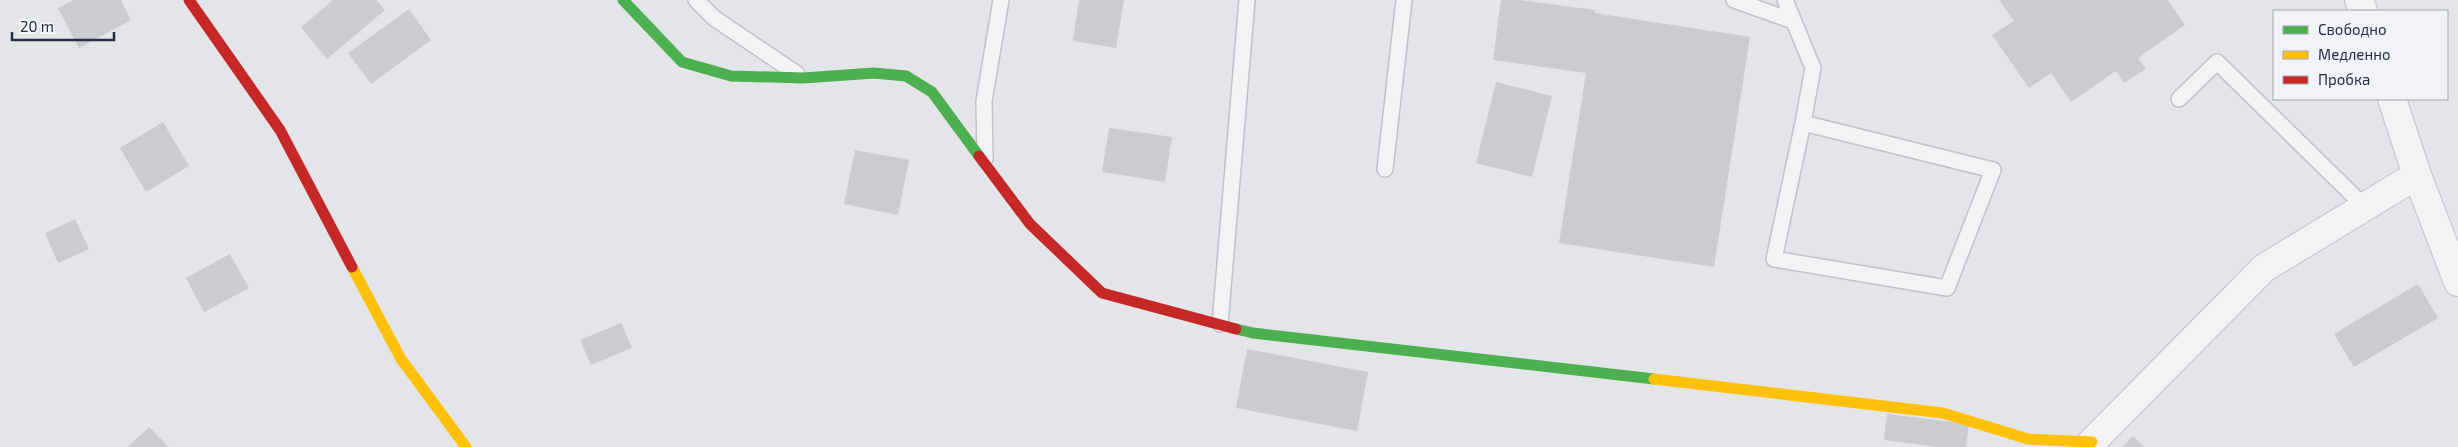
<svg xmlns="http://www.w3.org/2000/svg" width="2458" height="447" font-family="'Exo 2',sans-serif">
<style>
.building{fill:#caccd1}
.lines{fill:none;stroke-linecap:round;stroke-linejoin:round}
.lane-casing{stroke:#c0c2c7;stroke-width:18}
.street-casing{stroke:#c0c2c7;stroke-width:30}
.lane{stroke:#f3f3f5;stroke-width:15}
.street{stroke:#f3f3f5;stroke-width:28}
.fast{stroke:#4caf50;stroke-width:11}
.slow{stroke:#ffc107;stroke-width:11}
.jam{stroke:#c62828;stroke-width:11}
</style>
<rect width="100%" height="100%" fill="#e3e5e9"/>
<g class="building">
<polygon points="73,0 121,0 131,20 79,48 58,8"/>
<polygon points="333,0 376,0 385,10 327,59 301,27"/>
<polygon points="1079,0 1124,0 1116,48 1073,41"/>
<polygon points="1501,0 1520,0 1595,10 1595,13 1750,37 1714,267 1559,243 1586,73 1493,60"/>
<polygon points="1999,0 2168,0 2185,25 2138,58 2146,69 2124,83 2116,71 2071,102 2051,73 2029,88 1992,35 2014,21"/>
<polygon points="409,9 431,40 371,84 348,53"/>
<polygon points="1496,82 1552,96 1532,177 1476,163"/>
<polygon points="163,122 189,166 146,192 120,148"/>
<polygon points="1109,128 1172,137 1165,182 1102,172"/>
<polygon points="855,150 909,160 898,215 844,204"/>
<polygon points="75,219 89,249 58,263 45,233"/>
<polygon points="230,254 249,288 204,312 186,278"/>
<polygon points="2418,284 2438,318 2354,367 2334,334"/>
<polygon points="621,323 632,348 591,365 580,340"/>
<polygon points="1247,349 1368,372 1357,431 1236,408"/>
<polygon points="1887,414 1969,424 1966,447 1938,447 1884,440"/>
<polygon points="149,427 169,447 128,447"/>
<polygon points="2133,436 2144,447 2122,447"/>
</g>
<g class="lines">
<defs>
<g id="lane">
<polyline points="696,0 714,18 797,74"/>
<polyline points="1734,0 1793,21"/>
<polyline points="1785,0 1813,68 1803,123 1774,259 1947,288 1993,170 1803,123"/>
<polyline points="2179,99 2217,62 2365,207"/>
<polyline points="985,159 984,101 1001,0"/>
<polyline points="1385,169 1404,0"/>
<polyline points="1220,324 1247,0"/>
</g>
<g id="street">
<polyline points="2359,0 2363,11"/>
<polyline points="2392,99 2417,175 2458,282"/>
<polyline points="2087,447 2264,268 2417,175"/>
</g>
</defs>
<use href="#lane" class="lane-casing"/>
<use href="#street" class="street-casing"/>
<use href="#lane" class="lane"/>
<use href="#street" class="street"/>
<g class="fast">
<polyline points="623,0 682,62 731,76 803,78 874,73 906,76 932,92 979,156"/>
<polyline points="1236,329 1253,333 1654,379"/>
</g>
<g class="slow">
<polyline points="352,267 401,359 466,447"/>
<polyline points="1654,379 1943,413 2028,439 2092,442"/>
</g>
<g class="jam">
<polyline points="189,0 280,130 352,267"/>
<polyline points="979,156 1030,224 1102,293 1236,329"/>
</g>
</g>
<rect x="2273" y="10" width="175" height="90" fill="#f1f3f8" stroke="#a1a5b0"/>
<rect x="2283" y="26" width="25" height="8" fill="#4caf50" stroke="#a1a5b0"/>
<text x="2318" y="35" font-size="15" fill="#282f44">Свободно</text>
<rect x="2283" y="51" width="25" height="8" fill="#ffc107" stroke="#a1a5b0"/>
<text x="2318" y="60" font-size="15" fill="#282f44">Медленно</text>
<rect x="2283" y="76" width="25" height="8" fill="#c62828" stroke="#a1a5b0"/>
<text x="2318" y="85" font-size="15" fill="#282f44">Пробка</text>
<path d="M12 32v8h102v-8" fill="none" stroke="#282f44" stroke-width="2.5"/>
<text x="20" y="32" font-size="15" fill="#282f44" stroke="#f1f3f8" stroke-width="4" paint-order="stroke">20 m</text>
</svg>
